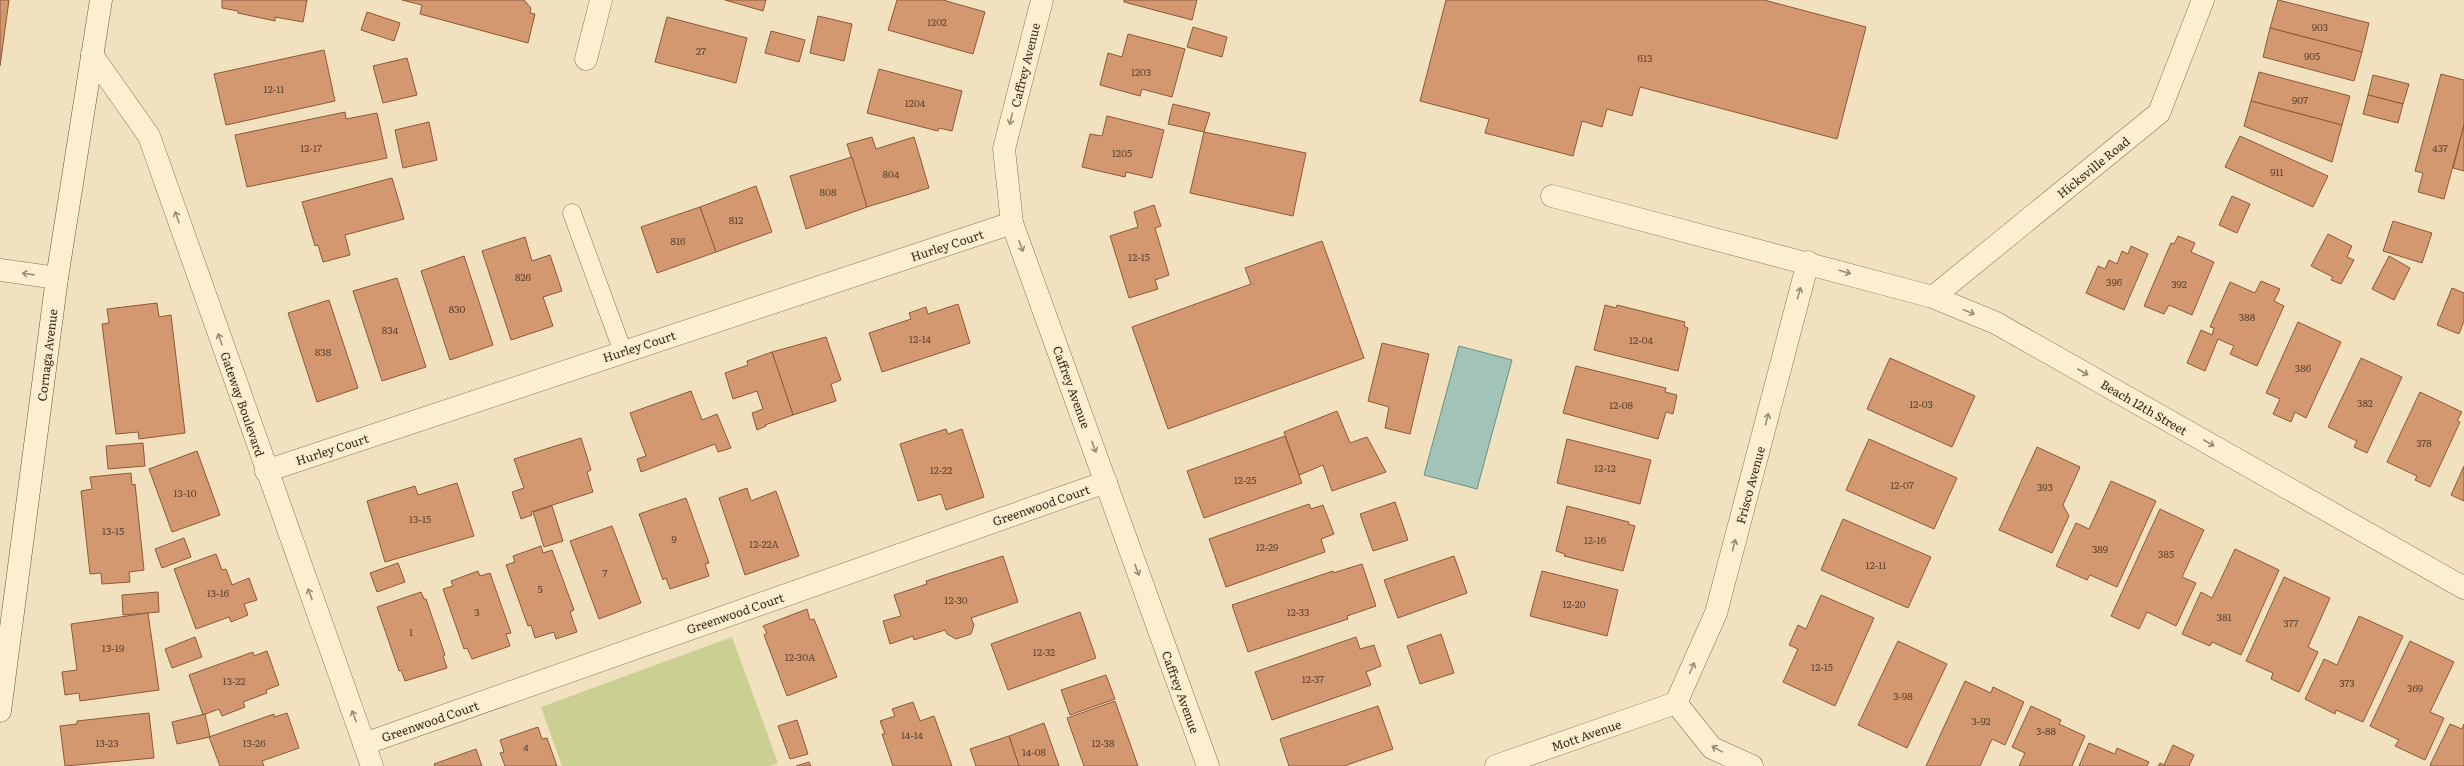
<svg xmlns="http://www.w3.org/2000/svg" width="2464" height="766" font-family="Literata,serif">
<style>
.green{fill:#cad091}
.water{fill:#a2c3b8;stroke:#689186}
.building{fill:#d39870;stroke:#8d5939}
.lines{fill:none;stroke-linecap:round;stroke-linejoin:round}
.service-casing{stroke:#8b7155;stroke-width:19}
.minor-casing{stroke:#8b7155;stroke-width:23}
.secondary-casing{stroke:#6d5238;stroke-width:23}
.service{stroke:#fcefd1;stroke-width:18}
.minor{stroke:#fcefd1;stroke-width:22}
.secondary{stroke:#fcefd1;stroke-width:22}
.oneway{stroke:#9a8c76}
.labels{text-anchor:middle;dominant-baseline:central;stroke-width:3;stroke-linejoin:round;paint-order:stroke}
.number-label{font-size:10px;fill:#604530}
.street-label{font-size:12px;fill:#39291b;stroke:#f8ecce}
</style>
<rect width="100%" height="100%" fill="#f2e1be"/>
<polygon class="green" points="732,637 778,763 770,766 562,766 541,707"/>
<polygon class="water" points="1459,346 1512,360 1477,489 1424,475"/>
<g class="building">
<polygon points="0,0 9,0 0,66"/>
<polygon points="222,0 307,0 303,22 275,17 275,21 238,13 238,11 222,8"/>
<polygon points="402,0 524,0 531,8 530,13 535,14 528,43 420,14 422,5"/>
<polygon points="725,0 766,0 763,11"/>
<polygon points="897,0 943,0 985,12 973,54 888,30"/>
<polygon points="1124,0 1197,0 1192,20 1124,2"/>
<polygon points="1446,0 1764,0 1866,27 1837,139 1640,87 1632,116 1607,109 1602,127 1582,121 1573,156 1485,133 1489,119 1420,101"/>
<polygon points="2278,0 2369,23 2362,52 2270,28"/>
<polygon points="367,12 400,23 394,41 361,30"/>
<polygon points="818,16 852,24 844,61 810,53"/>
<polygon points="667,17 747,38 736,83 655,62"/>
<polygon points="1193,27 1227,37 1222,57 1187,47"/>
<polygon points="2270,28 2362,52 2354,81 2263,57"/>
<polygon points="771,31 805,40 799,62 765,53"/>
<polygon points="1128,34 1185,49 1172,97 1142,89 1140,96 1100,85 1108,53 1122,57"/>
<polygon points="324,50 335,101 226,125 214,74"/>
<polygon points="407,58 417,95 383,103 373,66"/>
<polygon points="879,69 962,91 952,131 939,128 938,131 867,113"/>
<polygon points="2259,72 2350,96 2342,125 2251,101"/>
<polygon points="2441,74 2464,80 2464,125 2444,199 2418,192 2423,173 2415,171"/>
<polygon points="2373,75 2409,84 2403,104 2368,95"/>
<polygon points="2368,95 2403,104 2398,123 2363,114"/>
<polygon points="2251,101 2342,125 2332,162 2244,126"/>
<polygon points="1173,104 1210,113 1204,132 1168,124"/>
<polygon points="345,112 346,119 377,113 387,158 247,187 235,135"/>
<polygon points="1107,116 1164,130 1152,178 1126,172 1125,177 1082,167 1090,134 1102,136"/>
<polygon points="429,122 437,160 403,168 395,130"/>
<polygon points="2464,125 2464,171 2453,168"/>
<polygon points="1204,132 1306,153 1293,216 1190,193"/>
<polygon points="2240,136 2328,176 2313,207 2225,167"/>
<polygon points="872,137 876,149 914,137 929,188 867,207 847,144"/>
<polygon points="852,157 867,207 806,229 790,176"/>
<polygon points="392,178 404,219 345,235 350,255 323,262 318,245 315,246 302,202"/>
<polygon points="756,186 772,232 716,252 700,207"/>
<polygon points="2232,196 2250,204 2237,233 2219,225"/>
<polygon points="1154,205 1161,226 1155,228 1169,275 1155,280 1158,289 1129,298 1110,236 1138,227 1134,212"/>
<polygon points="700,207 716,252 657,273 641,227"/>
<polygon points="2393,221 2432,233 2422,263 2383,251"/>
<polygon points="2328,234 2352,246 2347,257 2354,260 2341,284 2331,280 2333,277 2311,266"/>
<polygon points="2178,236 2195,243 2191,252 2214,262 2192,315 2169,305 2164,314 2144,306 2171,243 2174,244"/>
<polygon points="525,237 532,261 550,255 562,291 543,297 553,326 511,340 482,251"/>
<polygon points="1322,241 1364,358 1168,429 1132,327 1251,284 1245,268"/>
<polygon points="2131,246 2148,254 2124,310 2086,293 2098,266 2105,269 2109,260 2117,264 2122,251 2128,254"/>
<polygon points="464,256 493,345 450,360 421,271"/>
<polygon points="2389,256 2410,268 2394,300 2372,289"/>
<polygon points="397,278 426,367 382,381 353,291"/>
<polygon points="2261,281 2280,289 2274,301 2284,306 2257,366 2230,354 2234,346 2218,339 2205,371 2187,363 2201,330 2212,335 2214,328 2210,327 2230,282 2255,293"/>
<polygon points="2452,288 2464,293 2464,321 2459,334 2437,325"/>
<polygon points="329,300 358,388 317,402 288,313"/>
<polygon points="157,303 159,317 171,315 185,433 139,439 138,432 116,434 102,324 109,323 107,309"/>
<polygon points="958,304 970,343 882,372 869,333 911,319 909,313 926,307 928,314"/>
<polygon points="1605,305 1616,308 1617,305 1685,322 1684,326 1688,328 1678,371 1594,350"/>
<polygon points="2298,322 2341,342 2306,418 2295,412 2291,422 2273,414 2280,399 2266,393"/>
<polygon points="826,337 841,380 831,384 836,401 793,415 772,352"/>
<polygon points="1382,343 1429,354 1410,434 1385,428 1389,407 1368,401"/>
<polygon points="772,352 793,415 765,425 766,426 757,430 752,413 763,409 757,391 733,399 725,373 748,365 747,361"/>
<polygon points="1890,358 1975,396 1952,447 1867,409"/>
<polygon points="2361,358 2402,377 2367,453 2354,447 2357,441 2328,427"/>
<polygon points="1576,366 1666,388 1665,392 1677,395 1673,414 1666,412 1658,439 1563,413"/>
<polygon points="691,391 702,420 717,414 731,448 718,452 715,444 641,472 637,459 646,456 630,413"/>
<polygon points="2420,392 2462,412 2457,421 2460,422 2430,487 2415,480 2417,476 2387,462"/>
<polygon points="1337,411 1350,443 1367,437 1386,472 1332,491 1323,465 1299,475 1284,432"/>
<polygon points="946,429 948,434 962,429 984,497 946,510 941,494 918,501 900,444"/>
<polygon points="1285,436 1302,483 1204,518 1187,471"/>
<polygon points="581,438 591,470 587,472 593,492 531,512 532,515 521,519 512,492 524,488 514,459"/>
<polygon points="1567,439 1651,460 1640,504 1557,483"/>
<polygon points="1869,439 1957,478 1934,529 1846,490"/>
<polygon points="143,443 145,466 108,469 106,446"/>
<polygon points="2037,447 2080,467 2063,505 2069,516 2052,553 1999,530"/>
<polygon points="197,451 220,515 172,532 149,469"/>
<polygon points="2464,466 2464,501 2451,495"/>
<polygon points="131,473 132,485 135,484 144,570 129,572 130,582 102,584 101,573 90,574 81,491 92,489 90,477"/>
<polygon points="2111,481 2156,501 2117,587 2090,575 2087,580 2056,566 2076,523 2089,529"/>
<polygon points="457,483 474,536 385,562 367,501 415,486 418,495"/>
<polygon points="747,488 751,501 776,491 799,556 745,575 719,498"/>
<polygon points="686,498 709,563 705,564 709,576 670,589 666,578 663,580 639,514"/>
<polygon points="1395,502 1408,540 1373,551 1360,514"/>
<polygon points="1309,504 1311,509 1323,505 1334,534 1321,539 1325,552 1226,587 1209,539"/>
<polygon points="552,506 563,541 544,547 533,512"/>
<polygon points="1567,506 1629,522 1628,524 1635,526 1623,571 1564,556 1565,554 1556,551"/>
<polygon points="2160,509 2204,530 2182,577 2196,583 2176,626 2147,612 2139,629 2111,616"/>
<polygon points="1843,519 1931,557 1908,608 1821,570"/>
<polygon points="612,526 641,603 599,619 570,541"/>
<polygon points="184,538 191,557 162,568 155,549"/>
<polygon points="541,546 543,553 552,550 574,610 570,612 577,632 556,639 554,632 535,638 531,625 528,626 506,565 515,562 513,556"/>
<polygon points="2235,549 2279,570 2241,655 2212,642 2210,646 2182,634 2201,592 2212,598"/>
<polygon points="216,554 222,570 226,569 232,585 249,578 257,600 244,604 248,615 231,622 229,617 196,629 174,569"/>
<polygon points="1003,556 1018,602 971,618 974,625 971,634 956,639 947,634 945,630 914,640 913,636 890,644 883,621 901,616 894,595 927,584 926,581"/>
<polygon points="1454,556 1467,593 1398,618 1384,580"/>
<polygon points="398,563 405,582 377,592 370,573"/>
<polygon points="1362,564 1376,606 1347,616 1348,619 1248,652 1232,605 1333,571 1333,573"/>
<polygon points="478,571 480,576 490,573 511,633 506,634 510,646 472,659 467,648 464,649 443,589 453,586 451,581"/>
<polygon points="1542,571 1618,590 1607,636 1530,616"/>
<polygon points="2284,577 2330,598 2308,647 2318,652 2299,692 2271,679 2273,673 2246,661"/>
<polygon points="158,592 159,612 123,615 122,595"/>
<polygon points="421,592 424,599 426,599 445,655 443,656 447,668 405,681 401,670 399,671 377,607"/>
<polygon points="1821,595 1874,618 1835,706 1783,682 1798,649 1789,645 1798,625 1806,629"/>
<polygon points="807,609 810,620 814,619 837,677 787,696 764,635 767,633 763,626"/>
<polygon points="1080,612 1096,658 1008,690 991,644"/>
<polygon points="148,613 159,690 80,701 79,693 65,695 62,672 77,670 71,624"/>
<polygon points="2359,616 2403,636 2363,722 2336,710 2335,714 2305,699 2324,659 2337,665"/>
<polygon points="1441,634 1454,673 1420,684 1407,646"/>
<polygon points="195,637 202,657 172,668 165,649"/>
<polygon points="1356,637 1360,649 1374,645 1381,666 1366,672 1371,685 1272,720 1255,672"/>
<polygon points="1898,641 1947,664 1907,748 1858,725"/>
<polygon points="2410,641 2454,662 2430,712 2444,718 2425,760 2395,746 2399,740 2370,726"/>
<polygon points="267,651 279,685 266,690 267,693 243,702 245,707 222,716 219,709 203,715 189,675 253,652 254,656"/>
<polygon points="1106,675 1115,699 1070,715 1061,690"/>
<polygon points="1965,681 1991,693 1993,687 2024,702 2005,745 1992,739 1980,766 1926,766"/>
<polygon points="1115,701 1138,766 1084,766 1067,718"/>
<polygon points="913,702 920,721 934,716 952,766 893,766 882,734 885,734 880,721 895,716 892,709"/>
<polygon points="1378,706 1393,749 1344,766 1289,766 1280,739"/>
<polygon points="2031,706 2061,720 2059,724 2085,736 2072,766 2019,766 2025,753 2012,747"/>
<polygon points="149,713 154,758 65,766 60,726 77,724 77,721"/>
<polygon points="287,713 299,748 262,761 264,766 220,766 209,737 274,714 274,717"/>
<polygon points="205,714 210,737 177,744 172,722"/>
<polygon points="797,720 808,754 790,759 778,726"/>
<polygon points="1044,723 1059,766 1019,766 1009,736"/>
<polygon points="2450,724 2462,729 2464,724 2464,766 2433,766 2430,765"/>
<polygon points="538,727 542,739 547,738 557,766 505,766 500,753 504,752 500,740"/>
<polygon points="1009,736 1019,766 976,766 970,749"/>
<polygon points="2089,743 2115,754 2117,748 2149,762 2147,766 2079,766"/>
<polygon points="2173,745 2194,755 2189,766 2158,766 2160,763 2164,765"/>
<polygon points="476,749 482,766 435,766 434,764"/>
<polygon points="809,762 811,766 796,766"/>
</g>
<g class="lines">
<defs>
<polyline id="service" points="572,213 623,352"/>
<g id="minor">
<polyline points="1042,0 1004,149 1012,223 1208,766"/>
<polyline points="92,55 149,136 372,766"/>
<polyline points="586,59 601,0"/>
<polyline points="1552,196 1933,297 1996,323 2464,588"/>
<polyline points="0,270 57,278"/>
<polyline points="1933,297 2159,113 2203,0"/>
<polyline points="266,471 1012,223"/>
<polyline points="1676,703 1716,613 1808,262"/>
<polyline points="1676,703 1712,748 1752,766"/>
<polyline points="364,744 1106,482"/>
<polyline points="1496,766 1676,703"/>
</g>
<polyline id="secondary" points="0,711 57,278 101,0"/>
</defs>
<use href="#service" class="service-casing"/>
<use href="#minor" class="minor-casing"/>
<use href="#secondary" class="secondary-casing"/>
<use href="#service" class="service"/>
<use href="#minor" class="minor"/>
<use href="#secondary" class="secondary"/>
</g>
<defs><path id="oneway-shaft" d="M-6 0H5M1.5-3L5.5 0L1.5 3" fill="none" stroke-width="1.6" stroke-linecap="round" stroke-linejoin="round"/></defs>
<g class="oneway">
<use href="#oneway-shaft" transform="translate(1011 119) rotate(104)"/>
<use href="#oneway-shaft" transform="translate(177 217) rotate(-109)"/>
<use href="#oneway-shaft" transform="translate(1021 246) rotate(70)"/>
<use href="#oneway-shaft" transform="translate(1845 272) rotate(16)"/>
<use href="#oneway-shaft" transform="translate(28 274) rotate(-172)"/>
<use href="#oneway-shaft" transform="translate(1799 293) rotate(-75)"/>
<use href="#oneway-shaft" transform="translate(1969 312) rotate(22)"/>
<use href="#oneway-shaft" transform="translate(220 339) rotate(-109)"/>
<use href="#oneway-shaft" transform="translate(2083 372) rotate(30)"/>
<use href="#oneway-shaft" transform="translate(1767 419) rotate(-75)"/>
<use href="#oneway-shaft" transform="translate(2209 443) rotate(30)"/>
<use href="#oneway-shaft" transform="translate(1094 447) rotate(70)"/>
<use href="#oneway-shaft" transform="translate(1734 545) rotate(-75)"/>
<use href="#oneway-shaft" transform="translate(1137 570) rotate(70)"/>
<use href="#oneway-shaft" transform="translate(310 594) rotate(-110)"/>
<use href="#oneway-shaft" transform="translate(1692 668) rotate(-66)"/>
<use href="#oneway-shaft" transform="translate(354 716) rotate(-110)"/>
<use href="#oneway-shaft" transform="translate(1717 749) rotate(-151)"/>
</g>
<g class="labels">
<g class="number-label">
<text x="937" y="21">1202</text>
<text x="2320" y="26">903</text>
<text x="701" y="50">27</text>
<text x="2312" y="55">905</text>
<text x="1645" y="57">613</text>
<text x="1141" y="71">1203</text>
<text x="274" y="88">12-11</text>
<text x="2300" y="99">907</text>
<text x="915" y="102">1204</text>
<text x="311" y="147">12-17</text>
<text x="2440" y="147">437</text>
<text x="1122" y="152">1205</text>
<text x="2277" y="171">911</text>
<text x="891" y="173">804</text>
<text x="828" y="191">808</text>
<text x="736" y="219">812</text>
<text x="678" y="240">816</text>
<text x="1139" y="256">12-15</text>
<text x="523" y="276">826</text>
<text x="2114" y="281">396</text>
<text x="2179" y="283">392</text>
<text x="457" y="308">830</text>
<text x="2247" y="316">388</text>
<text x="390" y="329">834</text>
<text x="920" y="338">12-14</text>
<text x="1641" y="339">12-04</text>
<text x="323" y="351">838</text>
<text x="2303" y="367">386</text>
<text x="2365" y="402">382</text>
<text x="1921" y="403">12-03</text>
<text x="1621" y="404">12-08</text>
<text x="2424" y="442">378</text>
<text x="1605" y="467">12-12</text>
<text x="941" y="469">12-22</text>
<text x="1245" y="479">12-25</text>
<text x="1902" y="484">12-07</text>
<text x="2045" y="486">393</text>
<text x="185" y="492">13-10</text>
<text x="420" y="518">13-15</text>
<text x="113" y="530">13-15</text>
<text x="674" y="538">9</text>
<text x="1595" y="539">12-16</text>
<text x="764" y="543">12-22A</text>
<text x="1267" y="546">12-29</text>
<text x="2100" y="548">389</text>
<text x="2166" y="553">385</text>
<text x="1876" y="564">12-11</text>
<text x="605" y="572">7</text>
<text x="540" y="588">5</text>
<text x="218" y="592">13-16</text>
<text x="956" y="599">12-30</text>
<text x="1574" y="603">12-20</text>
<text x="477" y="611">3</text>
<text x="1298" y="611">12-33</text>
<text x="2224" y="616">381</text>
<text x="2291" y="622">377</text>
<text x="411" y="631">1</text>
<text x="113" y="647">13-19</text>
<text x="1044" y="651">12-32</text>
<text x="800" y="656">12-30A</text>
<text x="1822" y="666">12-15</text>
<text x="1313" y="678">12-37</text>
<text x="234" y="680">13-22</text>
<text x="2347" y="682">373</text>
<text x="2415" y="687">369</text>
<text x="1903" y="695">3-98</text>
<text x="1981" y="720">3-92</text>
<text x="2046" y="730">3-88</text>
<text x="912" y="734">14-14</text>
<text x="107" y="742">13-23</text>
<text x="254" y="742">13-26</text>
<text x="1103" y="742">12-38</text>
<text x="526" y="746">4</text>
<text x="1034" y="751">14-08</text>
</g>
<g class="street-label">
<text transform="translate(1025 65) rotate(-76)">Caffrey Avenue</text>
<text transform="translate(2093 167) rotate(-39)">Hicksville Road</text>
<text transform="translate(947 245) rotate(-18)">Hurley Court</text>
<text transform="translate(639 346) rotate(-18)">Hurley Court</text>
<text transform="translate(47 355) rotate(-83)">Cornaga Avenue</text>
<text transform="translate(1072 387) rotate(70)">Caffrey Avenue</text>
<text transform="translate(243 404) rotate(71)">Gateway Boulevard</text>
<text transform="translate(2144 407) rotate(30)">Beach 12th Street</text>
<text transform="translate(332 449) rotate(-18)">Hurley Court</text>
<text transform="translate(1750 485) rotate(-75)">Frisco Avenue</text>
<text transform="translate(1041 505) rotate(-19)">Greenwood Court</text>
<text transform="translate(735 613) rotate(-19)">Greenwood Court</text>
<text transform="translate(1181 692) rotate(70)">Caffrey Avenue</text>
<text transform="translate(430 721) rotate(-19)">Greenwood Court</text>
<text transform="translate(1586 735) rotate(-19)">Mott Avenue</text>
</g>
</g>
</svg>
